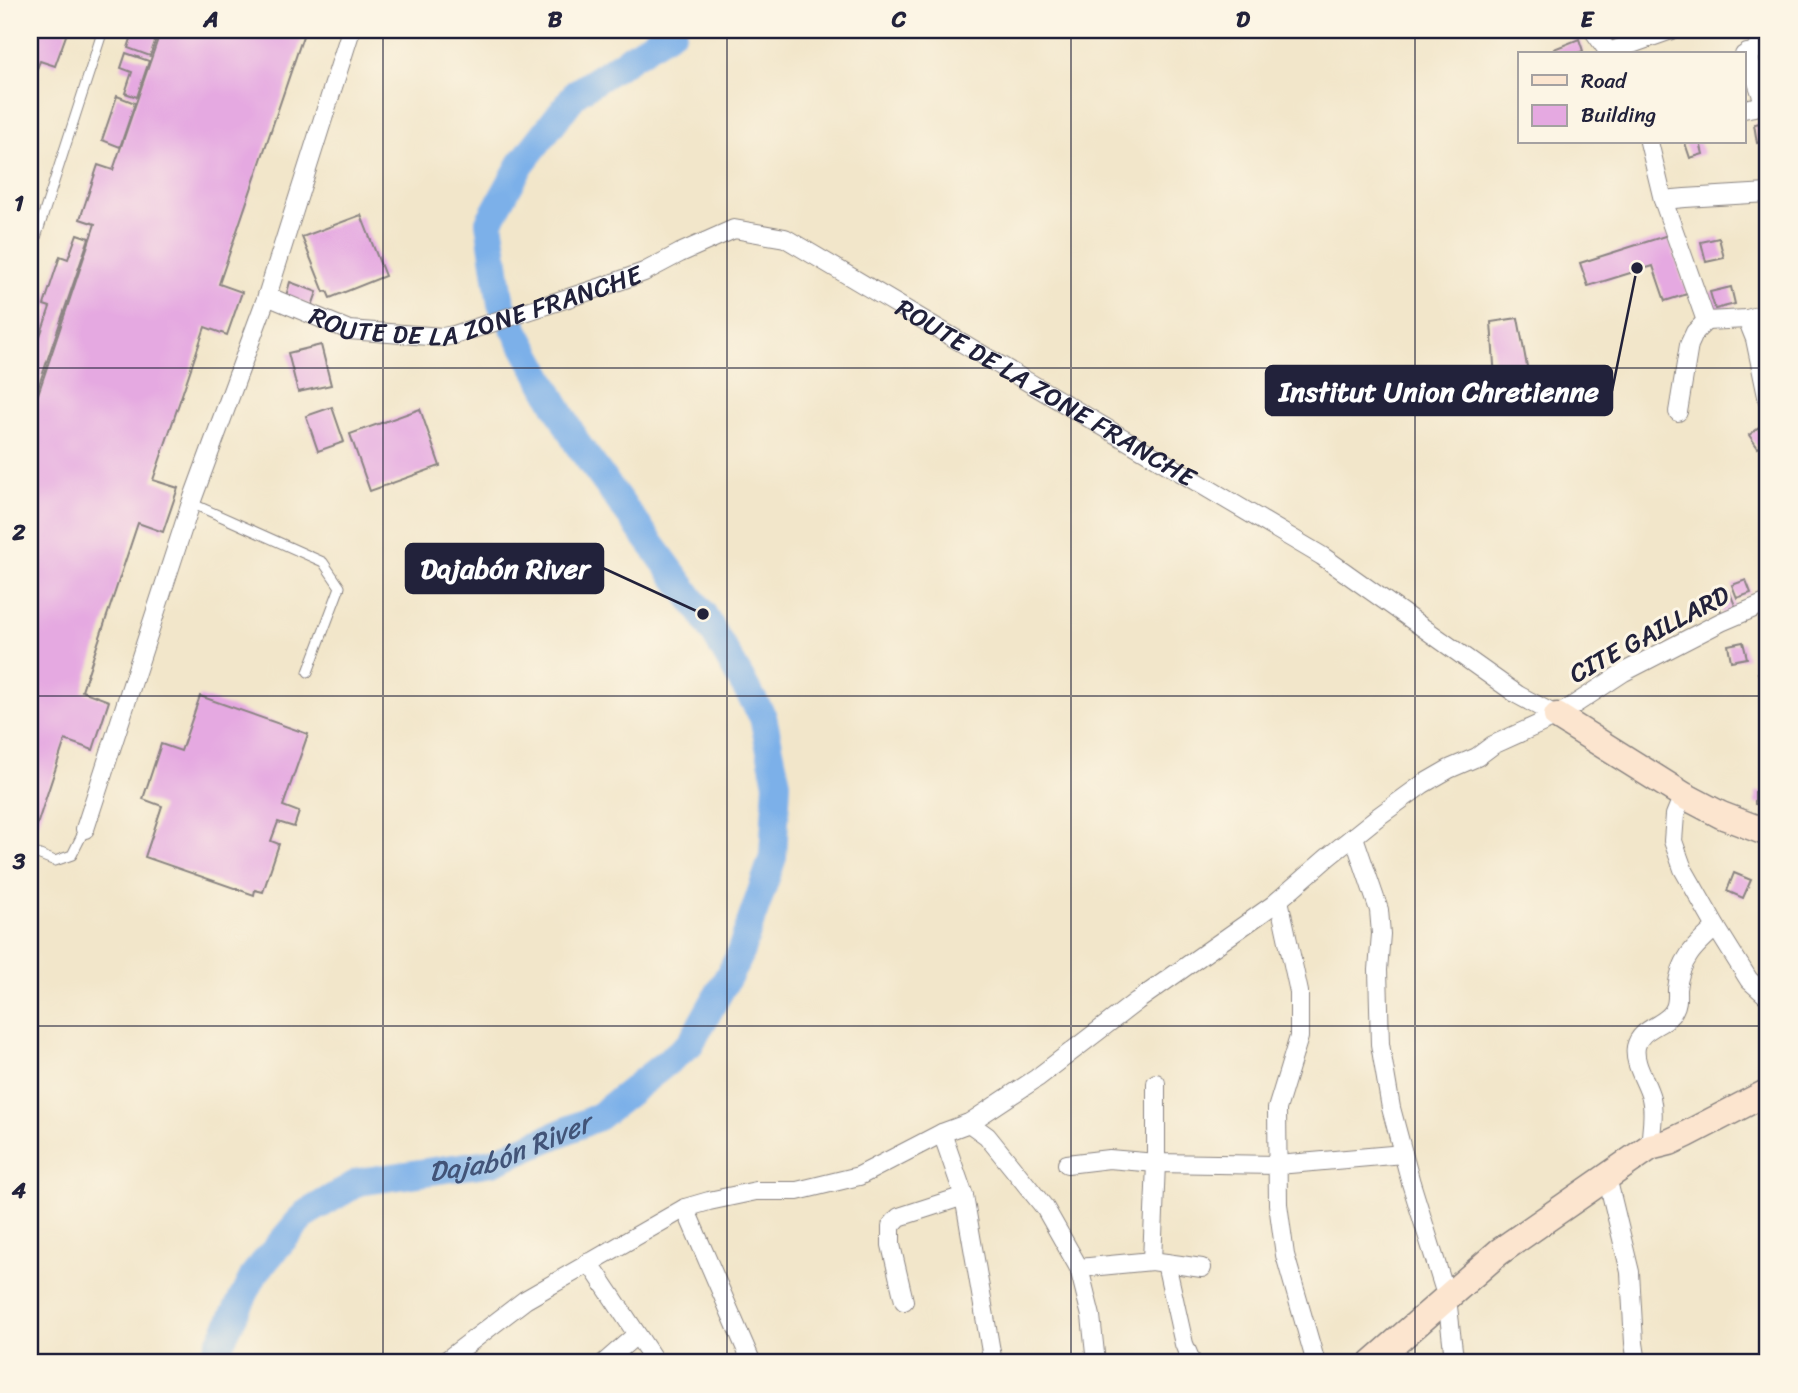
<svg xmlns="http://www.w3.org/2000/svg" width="1798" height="1393" font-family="Sriracha,sans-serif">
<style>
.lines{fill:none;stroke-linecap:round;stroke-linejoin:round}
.river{stroke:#7cb0e9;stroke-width:28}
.building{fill:#e5a9e1}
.lane-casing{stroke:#8a8482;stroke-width:11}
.street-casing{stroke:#8a8482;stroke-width:20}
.secondary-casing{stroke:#8a8482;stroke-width:29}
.lane{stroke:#fff;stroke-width:9}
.street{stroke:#fff;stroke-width:18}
.secondary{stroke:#fce5cf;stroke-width:26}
.grid{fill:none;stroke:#22223b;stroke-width:2;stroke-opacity:0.55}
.labels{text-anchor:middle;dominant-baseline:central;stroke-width:6;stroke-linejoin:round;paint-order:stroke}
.street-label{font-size:26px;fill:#22223b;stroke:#fcf5e5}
.water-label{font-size:28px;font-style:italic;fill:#425478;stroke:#fcf5e5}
.leader{fill:none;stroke:#22223b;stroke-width:2.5}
.callout-dot{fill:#22223b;stroke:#fcf5e5;stroke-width:2.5}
.callout{fill:#22223b;stroke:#22223b;stroke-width:2.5}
.callout-label{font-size:28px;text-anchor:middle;font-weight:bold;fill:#fff}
.neatline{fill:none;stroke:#22223b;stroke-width:2.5}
.grid-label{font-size:23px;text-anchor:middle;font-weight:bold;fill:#22223b}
</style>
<rect width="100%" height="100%" fill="#fcf5e5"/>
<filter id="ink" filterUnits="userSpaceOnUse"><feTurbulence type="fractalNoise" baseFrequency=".0143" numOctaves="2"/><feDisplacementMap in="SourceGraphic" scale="14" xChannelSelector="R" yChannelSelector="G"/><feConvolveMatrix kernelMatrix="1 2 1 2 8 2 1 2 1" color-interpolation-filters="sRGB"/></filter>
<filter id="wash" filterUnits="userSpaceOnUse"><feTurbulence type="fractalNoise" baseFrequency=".00686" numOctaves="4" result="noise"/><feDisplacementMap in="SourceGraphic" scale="28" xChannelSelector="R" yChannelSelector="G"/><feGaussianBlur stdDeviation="1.57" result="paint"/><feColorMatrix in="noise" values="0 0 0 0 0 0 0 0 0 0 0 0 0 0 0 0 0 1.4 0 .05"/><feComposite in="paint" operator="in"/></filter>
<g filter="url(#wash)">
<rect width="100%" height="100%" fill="#f2e6ca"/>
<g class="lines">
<path class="river" id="s1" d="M210 1363 255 1273 305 1214 359 1182 493 1162 598 1117 690 1044 738 959 773 857 777 783 763 717 703 614 578 445 501 304 489 222 521 164 576 93 673 30"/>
</g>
<g id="blocks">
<g class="building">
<polygon points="30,30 68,30 55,66 40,61 30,87"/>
<polygon points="134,30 159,30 150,56 128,48"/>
<polygon points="161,30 305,30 219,284 242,292 227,335 205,327 153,480 178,488 163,532 138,523 82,691 109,701 93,750 65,740 37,825 30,822 30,418 95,224 80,219 98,165 113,170"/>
<polygon points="1579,39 1583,51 1575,54 1556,54 1554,49"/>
<polygon points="126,53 149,61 137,97 125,93 132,72 121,68"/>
<polygon points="1768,57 1768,76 1758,77 1756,58"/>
<polygon points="117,96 135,103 120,147 102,140"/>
<polygon points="1768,122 1768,141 1757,143 1754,124"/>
<polygon points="1689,142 1700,142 1703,154 1690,158 1685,143"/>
<polygon points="361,215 385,276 330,298 327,291 324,292 302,237"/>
<polygon points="77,234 89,238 30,411 30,369 35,354 30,352 30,333 40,336 50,307 44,305 60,256 68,259"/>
<polygon points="1668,235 1687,294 1665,301 1653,266 1588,286 1580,263"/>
<polygon points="1719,238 1724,258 1706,262 1701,242"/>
<polygon points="290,282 317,292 312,306 286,296"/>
<polygon points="1731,287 1735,304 1715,309 1710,292"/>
<polygon points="1518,318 1528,372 1495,379 1491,322"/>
<polygon points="321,345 331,385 298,392 288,353"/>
<polygon points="332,407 344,442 318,451 306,416"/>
<polygon points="420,409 440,466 370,491 350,434"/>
<polygon points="1762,426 1768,435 1768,441 1758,448 1749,435"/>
<polygon points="1746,580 1751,593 1737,598 1732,585"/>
<polygon points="1730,593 1736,608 1722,614 1716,598"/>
<polygon points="1743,642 1747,658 1731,661 1728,645"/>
<polygon points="1768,667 1768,691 1758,673"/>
<polygon points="200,696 308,734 283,806 299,812 294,827 278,822 271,841 279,844 263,892 255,890 254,895 145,857 162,806 143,799 161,744 181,751"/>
<polygon points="1755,792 1768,792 1768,805 1755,804"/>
<polygon points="1734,873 1751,880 1743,898 1727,891"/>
</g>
</g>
</g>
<g filter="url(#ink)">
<use href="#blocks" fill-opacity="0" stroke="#8a8482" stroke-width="2"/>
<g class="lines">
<defs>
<g id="lane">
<polyline points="30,256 103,30"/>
<polyline points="191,503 323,562 340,587 308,672"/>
<polyline points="30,851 55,861 72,855 85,829"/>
</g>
<g id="street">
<polyline points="1593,30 1610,54"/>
<polyline points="1609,52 1671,30"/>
<polyline points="1744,55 1768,45"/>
<polyline points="1744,109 1765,105 1747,53"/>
<polyline points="1649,142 1663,200 1706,321"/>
<polyline points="1663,200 1685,198 1768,193"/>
<path id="s2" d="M267 296 349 330 442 337 454 335 602 287 644 272 680 253 734 229 785 238 1322 556 1518 695 1557 716"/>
<polyline points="1747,319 1755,339 1768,401"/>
<polyline points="1706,321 1747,319 1768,313"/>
<polyline points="1678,412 1689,345 1695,332 1706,321"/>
<polyline points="1683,795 1675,815 1673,841 1683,869 1716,927 1749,980 1768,997"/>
<polyline points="85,829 191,503 267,296 351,30"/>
<polyline points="1354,837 1379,910 1381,934 1378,970 1380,1044 1391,1108 1411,1183 1447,1298 1453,1350 1456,1363"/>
<polyline points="1279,900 1299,992 1299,1037 1277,1109 1278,1204 1285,1255 1316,1363"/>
<polyline points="969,1123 987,1136 1045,1208 1079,1268 1091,1316 1096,1363"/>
<polyline points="942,1133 964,1196 993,1363"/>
<path d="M1650 1147C1651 1131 1655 1114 1651 1098 1647 1082 1633 1064 1636 1047 1640 1027 1666 1026 1674 1010 1678 1003 1677 997 1677 989 1680 959 1695 946 1716 927"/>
<polyline points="1067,1164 1109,1159 1156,1163 1278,1165 1403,1154"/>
<polyline points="1607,1177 1630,1272 1634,1343 1637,1363"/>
<polyline points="685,1208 752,1363"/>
<polyline points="1152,1261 1156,1163 1156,1083"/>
<polyline points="589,1262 656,1363"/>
<polyline points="1166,1263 1184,1344 1192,1363"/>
<polyline points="1079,1268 1152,1261 1202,1268"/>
<polyline points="904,1301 891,1245 891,1226 899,1217 964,1196"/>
<polyline points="443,1363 525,1300 685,1208 709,1201 756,1191 797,1191 859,1176 942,1133 969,1123 1037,1078 1137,1001 1273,905 1328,857 1379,816 1423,784 1449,769 1477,757 1493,745 1557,716 1624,672 1721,622 1768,602"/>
<polyline points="604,1363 636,1335"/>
</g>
<g id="secondary">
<polyline points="1557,716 1683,795 1721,815 1768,833"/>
<polyline points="1372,1363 1499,1252 1650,1147 1670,1142 1687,1134 1768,1092"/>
</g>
</defs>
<use href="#lane" class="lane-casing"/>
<use href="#street" class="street-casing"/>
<use href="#secondary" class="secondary-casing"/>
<use href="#lane" class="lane"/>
<use href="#street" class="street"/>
<use href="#secondary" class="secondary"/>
</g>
</g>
<path class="grid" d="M383 30V1363M727 30V1363M1071 30V1363M1415 30V1363M30 368H1768M30 696H1768M30 1026H1768"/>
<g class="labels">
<g class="street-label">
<text stroke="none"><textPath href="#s2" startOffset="219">ROUTE DE LA ZONE FRANCHE</textPath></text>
<text stroke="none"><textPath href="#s2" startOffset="849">ROUTE DE LA ZONE FRANCHE</textPath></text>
<text transform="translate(1649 634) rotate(-28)">CITE GAILLARD</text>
</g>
<g class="water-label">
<text stroke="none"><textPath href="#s1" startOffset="396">Dajabón River</textPath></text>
</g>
</g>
<path class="leader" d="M1637 268L1612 391M703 614L603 568"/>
<g class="callout-dot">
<circle cx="1637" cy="268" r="7"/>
<circle cx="703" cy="614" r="7"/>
</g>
<g class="callout">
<rect x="1266" y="366" width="346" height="49" rx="7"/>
<rect x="406" y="544" width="197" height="49" rx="7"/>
</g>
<g class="callout-label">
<text x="1439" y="401">Institut Union Chretienne</text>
<text x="505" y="578">Dajabón River</text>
</g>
<rect width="1798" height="1393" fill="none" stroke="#fcf5e5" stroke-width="77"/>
<rect x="1518" y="52" width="228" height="91" fill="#fcf5e5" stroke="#a5a1a1" stroke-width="2"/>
<rect x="1532" y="75" width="35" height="10" fill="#fce5cf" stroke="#a5a1a1" stroke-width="2"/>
<text x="1581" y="88" font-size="21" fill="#22223b">Road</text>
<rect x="1532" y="105" width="35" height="21" fill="#e5a9e1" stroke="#a5a1a1" stroke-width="2"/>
<text x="1581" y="122" font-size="21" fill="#22223b">Building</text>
<rect x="38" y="38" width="1721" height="1316" class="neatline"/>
<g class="grid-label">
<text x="211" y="27">A</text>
<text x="555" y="27">B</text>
<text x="899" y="27">C</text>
<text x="1243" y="27">D</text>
<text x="1587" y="27">E</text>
<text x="19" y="211">1</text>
<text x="19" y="540">2</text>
<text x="19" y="869">3</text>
<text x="19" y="1198">4</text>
</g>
</svg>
